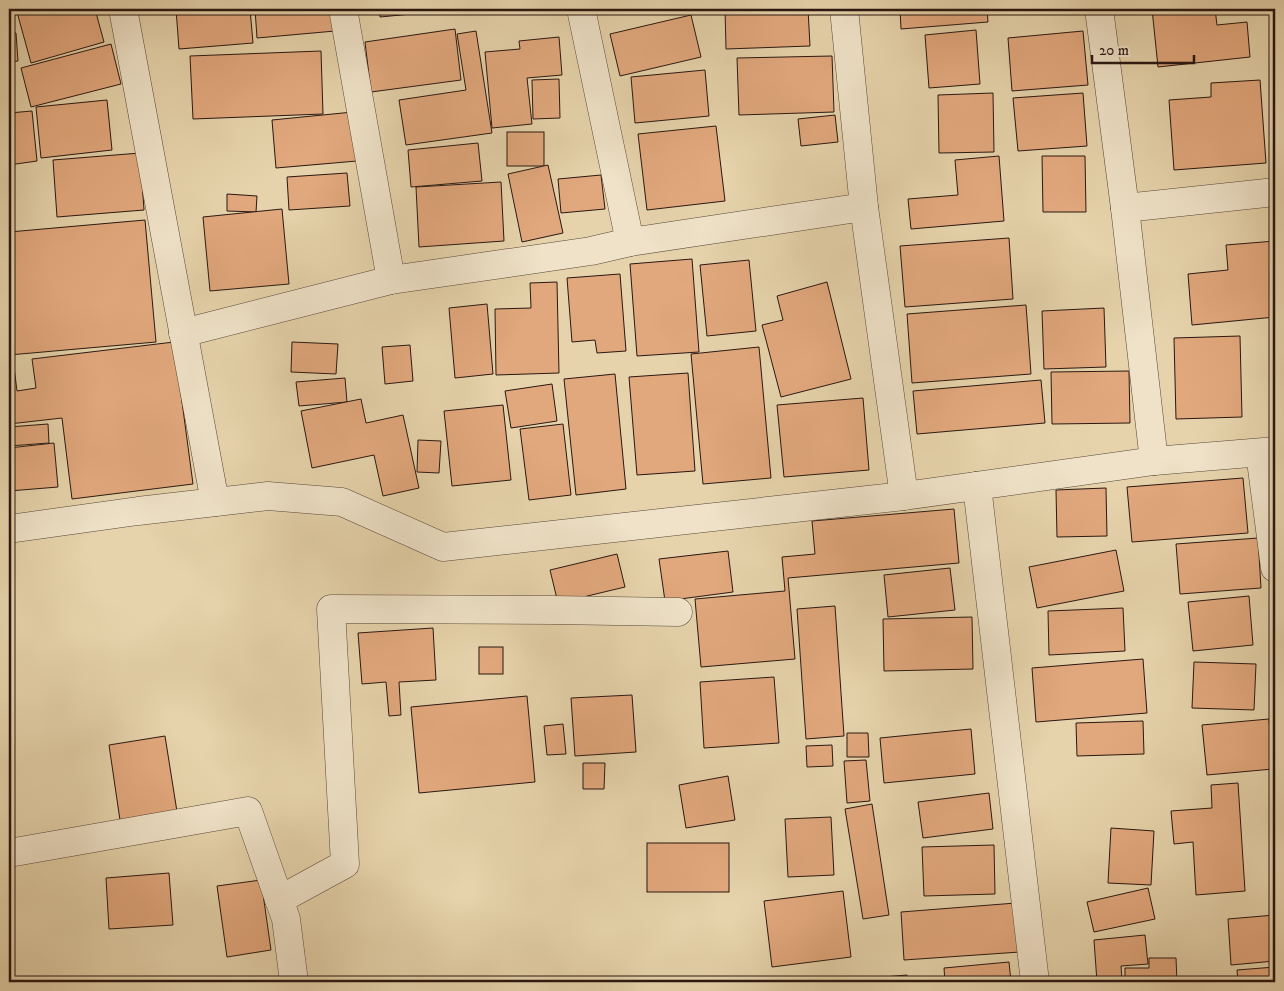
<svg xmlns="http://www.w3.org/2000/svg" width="1284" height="991" font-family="'IM FELL DW Pica',serif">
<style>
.building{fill:#e2a87d;stroke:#291711}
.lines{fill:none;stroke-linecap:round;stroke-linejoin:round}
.minor-casing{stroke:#584638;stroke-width:29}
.minor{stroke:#efe2c8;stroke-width:28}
</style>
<rect width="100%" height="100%" fill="#e6d3ab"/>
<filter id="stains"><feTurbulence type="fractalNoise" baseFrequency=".004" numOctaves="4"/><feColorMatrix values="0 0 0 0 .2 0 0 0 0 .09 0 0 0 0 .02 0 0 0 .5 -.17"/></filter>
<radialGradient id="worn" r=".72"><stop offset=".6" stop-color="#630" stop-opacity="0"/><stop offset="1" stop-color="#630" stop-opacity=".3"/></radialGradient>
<g class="building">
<polygon points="29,9 95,9 104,42 31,63 17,12"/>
<polygon points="176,9 250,9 253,43 179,49"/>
<polygon points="255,9 334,9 335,31 257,38"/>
<polygon points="380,9 463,9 380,17"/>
<polygon points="725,9 808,9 810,46 726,49"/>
<polygon points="900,9 987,9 988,22 901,29"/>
<polygon points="1152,9 1215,9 1217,25 1247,22 1250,57 1158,67"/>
<polygon points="691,15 701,57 620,76 610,34"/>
<polygon points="455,29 461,80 371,92 365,42"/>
<polygon points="976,30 980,84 929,88 925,35"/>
<polygon points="476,31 492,133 406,145 399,100 466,90 457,34"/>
<polygon points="1083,31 1088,85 1012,91 1008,38"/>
<polygon points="9,33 16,33 18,61 9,62"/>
<polygon points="559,37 562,75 527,78 532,124 492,128 485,52 520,49 519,41"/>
<polygon points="111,44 121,84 31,107 21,68"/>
<polygon points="321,51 323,114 193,119 190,56"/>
<polygon points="832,56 834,112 739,115 737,58"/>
<polygon points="705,70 709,116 635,123 631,77"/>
<polygon points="559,79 560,118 533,119 532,80"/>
<polygon points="1260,80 1266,163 1174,170 1169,100 1211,97 1211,83"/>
<polygon points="1273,91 1275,91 1275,155 1274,155"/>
<polygon points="993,93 994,152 939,153 938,95"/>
<polygon points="1083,93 1087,146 1018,151 1013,98"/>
<polygon points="107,100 112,150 41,158 36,107"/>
<polygon points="32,111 37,161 9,165 9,113"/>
<polygon points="353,112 357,161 276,168 272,120"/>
<polygon points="835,115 838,142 801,146 798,119"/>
<polygon points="716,126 725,201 647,210 638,134"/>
<rect x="507" y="132" width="37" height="34"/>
<polygon points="478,143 482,181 411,187 408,150"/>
<polygon points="140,153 144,210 57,217 53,160"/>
<polygon points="999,156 1004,221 911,229 908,199 958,195 955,160"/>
<polygon points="1042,156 1085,156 1086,212 1043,212"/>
<polygon points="548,165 563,233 522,242 508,174"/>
<polygon points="347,173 350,206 289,210 287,177"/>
<polygon points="601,175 605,209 561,213 558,179"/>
<polygon points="501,182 504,241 419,247 416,187"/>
<polygon points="227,194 257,196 256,212 227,211"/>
<polygon points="282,209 289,284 210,291 203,217"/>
<polygon points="145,220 156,342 9,355 9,232"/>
<polygon points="1009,238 1013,299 905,307 900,246"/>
<polygon points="1275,241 1275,317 1192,325 1188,274 1228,270 1226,245"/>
<polygon points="692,259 699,352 637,356 630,264"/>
<polygon points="749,260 756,331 707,336 700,265"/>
<polygon points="620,274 626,351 597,353 595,340 572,342 567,278"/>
<polygon points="557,282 559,373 496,375 495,309 531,308 530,283"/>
<polygon points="827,282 851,379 781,397 762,325 783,320 777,296"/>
<polygon points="487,304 493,374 455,378 449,308"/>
<polygon points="1026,305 1031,374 912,383 907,314"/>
<polygon points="1104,308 1106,367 1044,369 1042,311"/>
<polygon points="1240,336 1242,417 1176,419 1174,338"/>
<polygon points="174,342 193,484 72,499 62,418 9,424 9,367 14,367 17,391 36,388 32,359"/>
<polygon points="292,342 338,344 336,374 291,372"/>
<polygon points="410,345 413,381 385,384 382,347"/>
<polygon points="759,347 771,478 703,484 691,354"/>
<polygon points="1129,371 1130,423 1052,424 1051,372"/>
<polygon points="688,373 695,471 637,475 629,377"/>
<polygon points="615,374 626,489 576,495 564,379"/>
<polygon points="345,378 347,402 299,406 296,382"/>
<polygon points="1041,380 1045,423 917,434 913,391"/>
<polygon points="552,384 557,421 511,428 505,391"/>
<polygon points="863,398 869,470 784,477 777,405"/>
<polygon points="361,399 366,423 403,415 419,488 383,496 374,455 312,468 301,411"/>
<polygon points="503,405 511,480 452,486 444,411"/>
<polygon points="48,424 49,443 9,446 9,427"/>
<polygon points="563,424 571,495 529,500 520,429"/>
<polygon points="418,440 441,441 439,473 417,472"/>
<polygon points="54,443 58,487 9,491 9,448"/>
<polygon points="1243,478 1248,533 1132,542 1127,487"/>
<polygon points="1106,488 1107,536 1057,537 1056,490"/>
<polygon points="954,509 959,563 788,578 795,659 701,667 695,599 785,591 782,557 815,554 812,521"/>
<polygon points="1258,538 1261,588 1180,594 1176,544"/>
<polygon points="1116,550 1124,591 1037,608 1029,567"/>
<polygon points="728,551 733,592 665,601 659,559"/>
<polygon points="617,554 625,587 558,603 550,570"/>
<polygon points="950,568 955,610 888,617 884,575"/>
<polygon points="1249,596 1253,645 1193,651 1188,602"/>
<polygon points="835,606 844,736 806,739 797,609"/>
<polygon points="1123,608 1125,651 1049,655 1048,611"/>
<polygon points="972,617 973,669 884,671 883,619"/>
<polygon points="433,628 436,680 399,682 401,715 389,716 386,682 362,684 358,633"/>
<rect x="479" y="647" width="24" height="27"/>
<polygon points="1143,659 1147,713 1036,722 1032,668"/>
<polygon points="1194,662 1256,664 1254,710 1192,708"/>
<polygon points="774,677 779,743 704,748 700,682"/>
<polygon points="632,695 636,752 575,756 571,698"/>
<polygon points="527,696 535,782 419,793 411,707"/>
<polygon points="1269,719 1273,769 1207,775 1202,725"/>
<polygon points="1143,721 1144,754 1077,756 1076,723"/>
<polygon points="563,724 566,754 547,755 544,726"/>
<polygon points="971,729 975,774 884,783 880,738"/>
<polygon points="847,733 868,733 869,757 847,757"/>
<polygon points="165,736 178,818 121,827 109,745"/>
<polygon points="832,745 833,766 807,767 806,746"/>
<polygon points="866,760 870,801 847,803 844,761"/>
<polygon points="583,763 605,763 604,789 583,789"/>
<polygon points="728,776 735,820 686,828 679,785"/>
<polygon points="1238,783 1245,891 1196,895 1193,842 1174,844 1171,811 1212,808 1211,785"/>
<polygon points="989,793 993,829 923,838 918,802"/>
<polygon points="872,804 889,915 863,919 845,809"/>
<polygon points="831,817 834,875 788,877 785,819"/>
<polygon points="1111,828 1154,831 1151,885 1108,883"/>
<rect x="647" y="843" width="82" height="49"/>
<polygon points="994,845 995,894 924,896 922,847"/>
<polygon points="169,873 173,925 109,929 106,878"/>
<polygon points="261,880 271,950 227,957 217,886"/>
<polygon points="1148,888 1155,919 1094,932 1087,902"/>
<polygon points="843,891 851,957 772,967 764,901"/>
<polygon points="1016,903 1020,952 904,960 901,912"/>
<polygon points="1275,915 1275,961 1231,965 1228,919"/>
<polygon points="1145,935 1148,964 1121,966 1122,982 1097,982 1094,940"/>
<polygon points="1149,958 1176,958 1177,982 1125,982 1125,968 1149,968"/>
<polygon points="1009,962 1011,982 945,982 944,968"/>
<polygon points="1275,967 1275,982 1238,982 1237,970"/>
<polygon points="907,975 908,982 885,982 884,977"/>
<polygon points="858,977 859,982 806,982"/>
</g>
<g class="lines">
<defs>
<g id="minor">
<polyline points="123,9 215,502"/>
<polyline points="343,9 391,280"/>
<polyline points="581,9 630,242"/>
<polyline points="844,9 864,207 904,496"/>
<polyline points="1099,9 1125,208 1154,461"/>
<polyline points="1125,208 1275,192"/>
<polyline points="183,333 391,280 591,251 630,242 864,207"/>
<polyline points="1260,453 1275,568"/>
<polyline points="977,486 1035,982"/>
<polyline points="9,529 138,511 268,496 342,502 443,547 904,496 1154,461 1275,451"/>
<polyline points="9,853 248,811 286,919 294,982"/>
<polyline points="279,900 345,864 331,609 552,610 678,612"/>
</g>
</defs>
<use href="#minor" class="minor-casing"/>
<use href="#minor" class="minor"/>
</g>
<rect width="1284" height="991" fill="none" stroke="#e6d3ab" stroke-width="30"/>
<rect x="10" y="10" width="1264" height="971" fill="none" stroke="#291711" stroke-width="2.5"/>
<rect x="15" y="15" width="1254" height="961" fill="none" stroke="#291711"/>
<path d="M1092 55v8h102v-8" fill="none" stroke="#291711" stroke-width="2.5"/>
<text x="1099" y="55" font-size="15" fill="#291711" stroke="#efe2c8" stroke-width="4" paint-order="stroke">20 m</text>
<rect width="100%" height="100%" filter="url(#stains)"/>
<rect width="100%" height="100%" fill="url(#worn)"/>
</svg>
